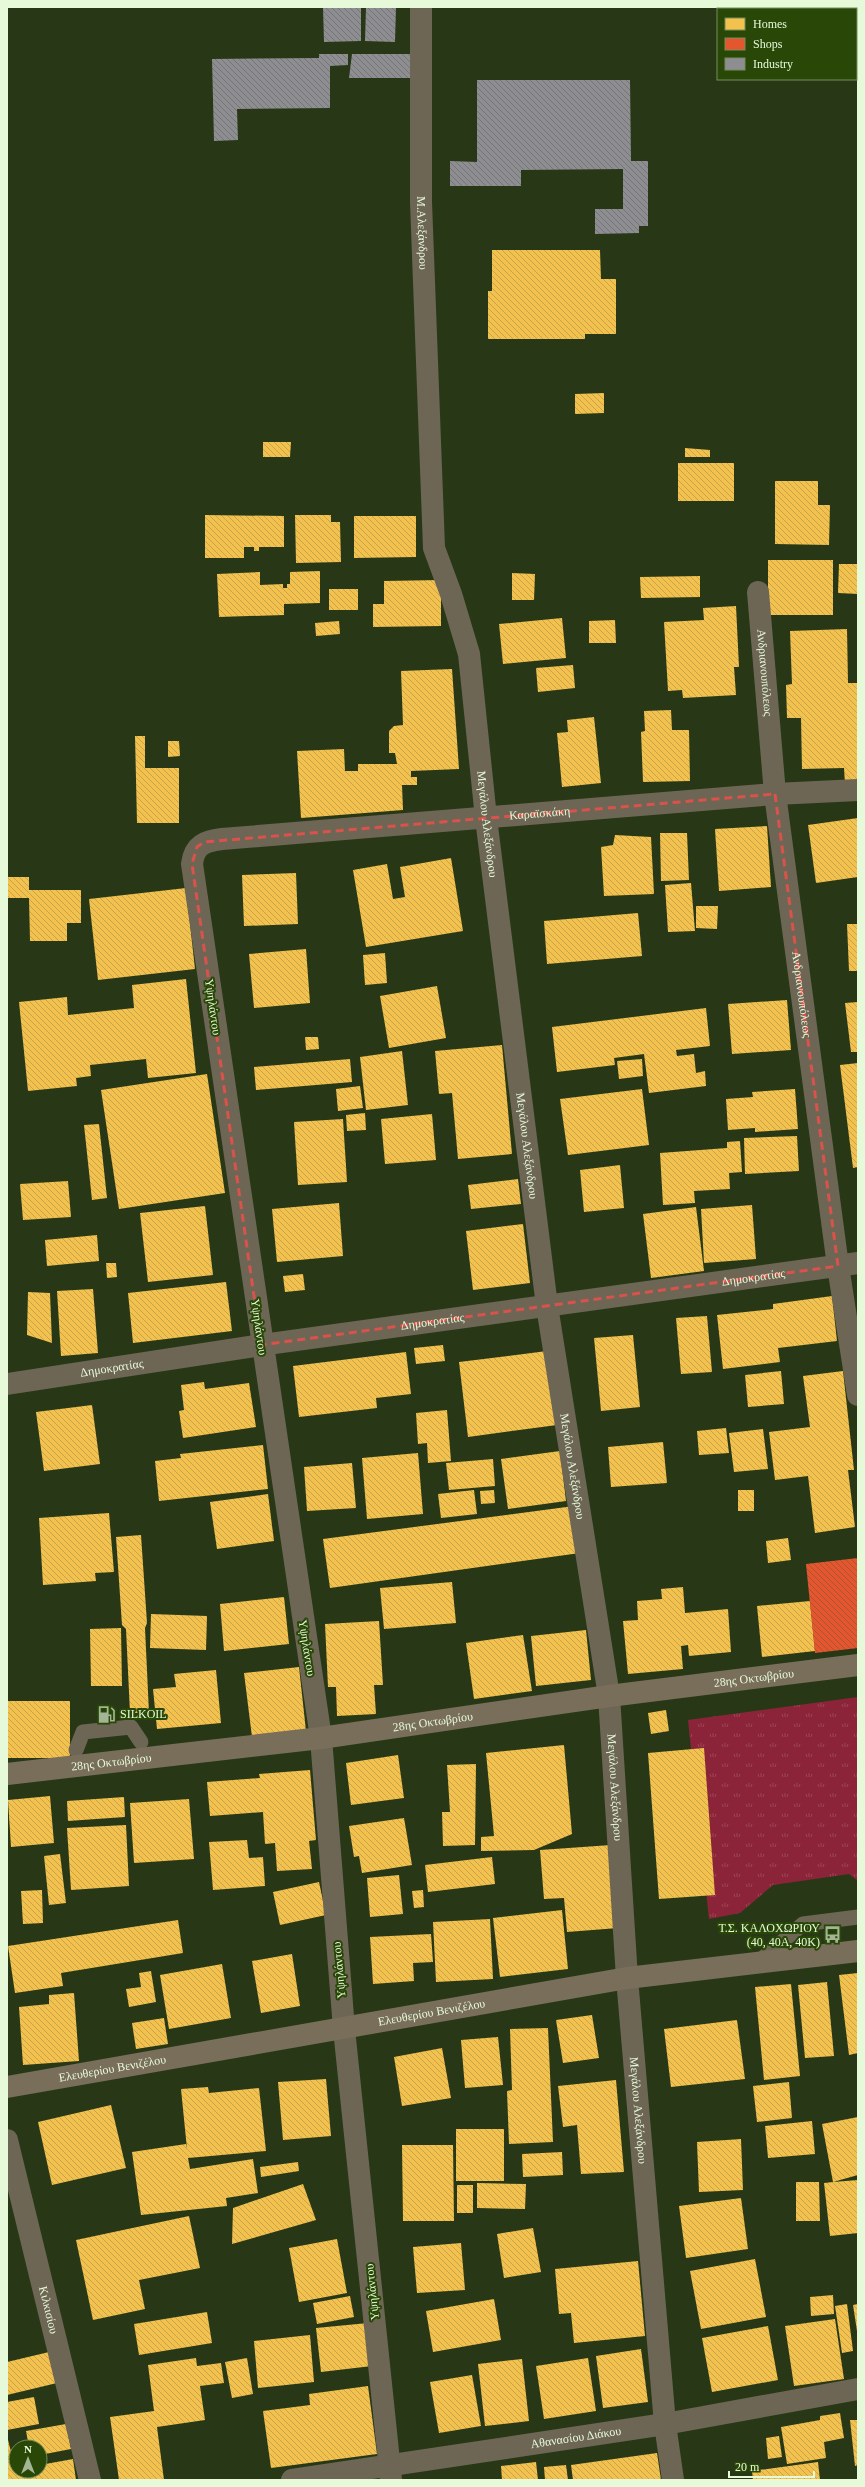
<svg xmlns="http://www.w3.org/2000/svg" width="865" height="2487" font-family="Georgia,serif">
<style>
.park{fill:url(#park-tufts)}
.homes{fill:url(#homes-back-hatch)}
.shops{fill:url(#shops-back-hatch)}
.industry{fill:url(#industry-back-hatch)}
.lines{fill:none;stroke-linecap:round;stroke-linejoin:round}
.lane{stroke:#6e6654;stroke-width:15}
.street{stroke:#6e6654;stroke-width:22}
.secondary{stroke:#786e5a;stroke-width:22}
.marked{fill:none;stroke:#d9524b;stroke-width:3;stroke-dasharray:8 5;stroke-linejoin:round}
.labels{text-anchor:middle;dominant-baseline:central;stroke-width:4;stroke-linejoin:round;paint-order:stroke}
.street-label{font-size:12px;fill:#e6f9d9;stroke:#294707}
.poi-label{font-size:12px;fill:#e6f9d9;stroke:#294707;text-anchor:start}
</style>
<defs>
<pattern id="park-tufts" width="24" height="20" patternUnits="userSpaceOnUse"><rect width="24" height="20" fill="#8b2439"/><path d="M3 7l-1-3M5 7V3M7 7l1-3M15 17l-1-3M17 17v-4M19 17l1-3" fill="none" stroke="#9b4555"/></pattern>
<pattern id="homes-back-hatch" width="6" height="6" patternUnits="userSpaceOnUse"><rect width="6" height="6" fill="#f2c14e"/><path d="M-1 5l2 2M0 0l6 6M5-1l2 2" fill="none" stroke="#c7a44b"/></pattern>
<pattern id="shops-back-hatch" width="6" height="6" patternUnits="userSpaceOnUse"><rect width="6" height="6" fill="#e4572e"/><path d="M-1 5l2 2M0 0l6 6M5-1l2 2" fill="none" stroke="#ac5335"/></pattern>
<pattern id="industry-back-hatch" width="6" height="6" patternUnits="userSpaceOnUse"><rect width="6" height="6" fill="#8d8d92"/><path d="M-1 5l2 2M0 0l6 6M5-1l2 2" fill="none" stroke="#747676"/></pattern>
</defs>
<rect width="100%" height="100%" fill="#283816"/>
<polygon class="park" points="858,1697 858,1881 849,1874 773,1885 740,1913 709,1919 688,1720"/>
<g class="homes">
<polygon points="492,250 600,250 601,279 616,279 616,334 585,334 585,339 488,339 488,291 492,291"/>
<polygon points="604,393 604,413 575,414 575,394"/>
<polygon points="263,442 291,442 290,457 263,457"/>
<polygon points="685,448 710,450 710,457 685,457"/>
<rect x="678" y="463" width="56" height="38"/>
<polygon points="775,481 818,481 818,505 830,505 829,545 775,544"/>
<polygon points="205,515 284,516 284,547 259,547 259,551 254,551 254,547 244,547 244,558 205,558"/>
<polygon points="295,515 331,515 331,522 340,522 341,562 296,563"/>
<polygon points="354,516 416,516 416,557 354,558"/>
<rect x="768" y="560" width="65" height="55"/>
<polygon points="839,564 858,564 858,594 838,593"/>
<polygon points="320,571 320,603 284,604 284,615 219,617 217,574 260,572 260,585 283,584 283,588 287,588 287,584 290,584 290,572"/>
<polygon points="512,573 535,574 534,600 512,600"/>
<polygon points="700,576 700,597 641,598 640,577"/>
<polygon points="441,580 441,626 373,627 373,604 384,604 384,581"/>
<rect x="329" y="589" width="29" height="21"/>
<polygon points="736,606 739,667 734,667 736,695 683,698 682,690 668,691 664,622 704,620 703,608"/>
<polygon points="562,618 566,658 503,664 499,624"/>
<polygon points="615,620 616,643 589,643 589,621"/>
<polygon points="339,621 340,634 316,636 315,623"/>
<polygon points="847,629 848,683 858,683 858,784 845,784 844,768 802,769 801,718 787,718 786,685 792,684 790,631"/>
<polygon points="573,665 575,688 538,692 536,668"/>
<polygon points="452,669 459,769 411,771 411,777 417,777 417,785 402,785 403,810 301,818 297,751 344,749 345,771 358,771 358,764 397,764 395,753 389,753 389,731 394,726 403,725 401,671"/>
<polygon points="671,710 672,730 689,730 690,781 643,782 641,732 645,731 644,711"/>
<polygon points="594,717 601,783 562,787 557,733 568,732 567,720"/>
<polygon points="135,736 145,736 145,768 179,768 179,823 137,823"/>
<polygon points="168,741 179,741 180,756 168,757"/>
<polygon points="858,818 858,877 816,883 808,825"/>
<polygon points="767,826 771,887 719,891 715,829"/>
<polygon points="660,833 687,833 689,880 661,881"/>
<polygon points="615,835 651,837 654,894 604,896 601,847 613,845"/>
<polygon points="451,858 463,931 366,947 353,870 387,864 393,899 405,897 400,867"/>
<polygon points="296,873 298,924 244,926 242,875"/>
<polygon points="7,877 29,877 29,890 81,890 81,923 67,923 67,941 30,941 29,898 7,898"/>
<polygon points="691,883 695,931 668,932 665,885"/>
<polygon points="186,888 195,969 98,980 89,899"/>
<polygon points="696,906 718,906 717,929 696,928"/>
<polygon points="638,913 642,956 547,964 544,921"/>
<polygon points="847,924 858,924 858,971 849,971"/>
<polygon points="306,949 310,1003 254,1008 249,954"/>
<polygon points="385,953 387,983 365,985 363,955"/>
<polygon points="186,979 196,1073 148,1078 146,1059 90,1065 91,1076 76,1078 77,1086 28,1091 19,1002 67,997 68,1015 134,1008 132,985"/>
<polygon points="437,986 446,1038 389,1048 380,996"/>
<polygon points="787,1000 791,1050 732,1054 728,1004"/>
<polygon points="858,1002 858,1052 851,1052 845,1003"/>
<polygon points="706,1008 710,1046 676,1050 677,1056 694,1054 696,1073 705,1071 706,1086 649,1093 644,1054 614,1058 615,1065 557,1072 552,1027"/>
<polygon points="305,1037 318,1037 319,1049 306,1050"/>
<polygon points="502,1045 512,1154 458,1159 452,1093 439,1094 435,1051"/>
<polygon points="402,1051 408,1105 366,1110 360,1057"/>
<polygon points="350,1059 352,1082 256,1090 254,1067"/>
<polygon points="642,1059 643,1076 619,1079 617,1061"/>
<polygon points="858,1063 858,1167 853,1168 840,1065"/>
<polygon points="207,1074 225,1193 119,1209 101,1090"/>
<polygon points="360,1086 363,1108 338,1111 336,1089"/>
<polygon points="642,1089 649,1145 568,1155 560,1099"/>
<polygon points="795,1089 798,1129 755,1132 755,1128 728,1130 726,1099 753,1097 752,1092"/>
<polygon points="365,1113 366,1130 347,1131 346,1115"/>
<polygon points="432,1114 436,1160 385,1164 381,1119"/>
<polygon points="343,1119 347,1182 298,1185 294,1122"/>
<polygon points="99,1124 107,1198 92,1200 84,1125"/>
<polygon points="797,1136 799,1171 745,1174 744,1138"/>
<polygon points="740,1141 742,1172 729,1173 730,1189 694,1191 695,1203 663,1205 660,1153 727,1148 727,1142"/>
<polygon points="620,1165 624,1208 584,1212 580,1170"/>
<polygon points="518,1179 521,1204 471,1209 468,1185"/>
<polygon points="68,1181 71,1217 23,1220 20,1184"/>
<polygon points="339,1203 343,1256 277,1262 272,1209"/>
<polygon points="752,1205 756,1259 704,1263 701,1209"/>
<polygon points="205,1206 213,1275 148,1282 140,1213"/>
<polygon points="696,1207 704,1271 651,1278 643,1214"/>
<polygon points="523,1224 530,1283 473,1290 466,1231"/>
<polygon points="97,1235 99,1261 47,1266 45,1240"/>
<polygon points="106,1263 116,1263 117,1277 107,1278"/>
<polygon points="303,1274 305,1290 285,1292 283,1276"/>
<polygon points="226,1282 232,1331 133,1343 128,1293"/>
<polygon points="93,1289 98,1353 61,1356 57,1291"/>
<polygon points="28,1292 50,1293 52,1343 27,1335"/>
<polygon points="832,1296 837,1341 778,1348 780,1362 723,1369 717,1315 773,1309 773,1304"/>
<polygon points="707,1316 712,1372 681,1374 676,1318"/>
<polygon points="633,1335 640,1407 601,1411 594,1338"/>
<polygon points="443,1345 445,1361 416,1364 414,1348"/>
<polygon points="547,1351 557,1425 468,1437 459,1362"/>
<polygon points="406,1352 411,1394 376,1398 377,1408 299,1417 293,1366"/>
<polygon points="781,1371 784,1404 748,1407 745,1375"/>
<polygon points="843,1371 854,1470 848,1470 855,1527 815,1533 808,1476 775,1480 769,1432 810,1427 803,1376"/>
<polygon points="204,1382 205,1389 249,1383 256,1427 183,1438 179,1411 184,1410 181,1385"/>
<polygon points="92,1405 100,1464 44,1471 36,1412"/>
<polygon points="447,1410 451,1461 428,1463 427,1443 418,1444 416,1413"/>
<polygon points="726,1428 729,1453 699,1455 697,1431"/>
<polygon points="763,1429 768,1469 734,1472 729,1433"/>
<polygon points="663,1442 667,1483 611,1487 608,1447"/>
<polygon points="263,1445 268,1489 159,1501 155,1461 181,1458 180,1454"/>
<polygon points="560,1451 566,1501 508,1509 501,1459"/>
<polygon points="418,1453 423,1514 367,1519 362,1458"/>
<polygon points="493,1459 495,1486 449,1490 446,1463"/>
<polygon points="352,1463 356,1508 307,1511 304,1467"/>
<polygon points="474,1490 477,1514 441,1518 438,1494"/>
<polygon points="494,1490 495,1503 481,1504 480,1491"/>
<rect x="738" y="1490" width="16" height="21"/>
<polygon points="268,1494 274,1541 217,1549 210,1502"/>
<polygon points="574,1506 580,1553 330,1588 323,1539"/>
<polygon points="109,1513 114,1572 95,1573 96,1581 43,1585 39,1518"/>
<polygon points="141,1535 147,1623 145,1628 149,1713 130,1713 126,1629 122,1625 116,1537"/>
<polygon points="788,1538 791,1560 768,1563 766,1541"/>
<polygon points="452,1582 456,1623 384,1629 380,1588"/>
<polygon points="683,1587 685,1613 728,1609 731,1652 689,1656 688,1645 681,1646 683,1669 628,1674 623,1621 638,1620 637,1601 662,1599 661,1589"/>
<polygon points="284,1597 289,1644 224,1651 220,1604"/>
<polygon points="810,1601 815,1651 762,1657 757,1606"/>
<polygon points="151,1614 207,1616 206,1650 150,1648"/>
<polygon points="379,1621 383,1685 374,1685 376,1714 337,1716 336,1687 328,1687 325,1624"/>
<polygon points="121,1628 122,1686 91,1686 90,1629"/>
<polygon points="586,1630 591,1680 536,1686 531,1636"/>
<polygon points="523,1635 532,1691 474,1699 466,1643"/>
<polygon points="299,1667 306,1731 252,1737 244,1673"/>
<polygon points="216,1670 221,1723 157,1729 153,1689 176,1687 174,1674"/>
<rect x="7" y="1701" width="63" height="57"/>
<polygon points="666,1710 669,1731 651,1734 648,1713"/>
<polygon points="564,1745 572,1834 534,1850 481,1851 481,1837 494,1836 486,1753"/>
<polygon points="704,1748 715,1895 659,1899 648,1753"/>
<polygon points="398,1755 404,1798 351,1805 346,1763"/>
<polygon points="476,1764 475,1845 443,1846 442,1812 450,1812 447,1765"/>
<polygon points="310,1770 316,1840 309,1841 312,1869 277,1871 275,1843 265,1844 263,1812 210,1816 207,1782 260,1778 259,1774"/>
<polygon points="50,1796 54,1843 11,1847 8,1800"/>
<polygon points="124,1797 125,1817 68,1821 67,1801"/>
<polygon points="189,1799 194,1859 134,1863 130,1803"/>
<polygon points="404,1818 412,1865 362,1873 359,1856 354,1857 349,1826"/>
<polygon points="126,1825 129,1886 71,1890 67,1828"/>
<polygon points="247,1840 249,1858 263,1857 265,1886 213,1890 209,1842"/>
<polygon points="611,1845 618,1928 567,1932 564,1898 544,1899 540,1850"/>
<polygon points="60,1854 66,1903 49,1905 44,1856"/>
<polygon points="492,1857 495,1884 428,1892 425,1865"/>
<polygon points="399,1875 403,1914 370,1917 367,1878"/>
<polygon points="319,1882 326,1915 280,1925 273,1892"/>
<polygon points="42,1890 43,1923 23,1924 21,1891"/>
<polygon points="423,1890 424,1907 414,1908 412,1891"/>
<polygon points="562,1910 568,1969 500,1977 493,1918"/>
<polygon points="490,1919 493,1979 436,1982 433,1922"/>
<polygon points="178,1920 183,1953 61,1973 63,1986 15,1993 8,1946"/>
<polygon points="431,1934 433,1962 413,1963 414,1981 373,1984 370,1937"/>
<polygon points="292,1954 300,2006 261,2013 252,1961"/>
<polygon points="222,1964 231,2018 169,2029 160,1975"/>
<polygon points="151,1971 156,2002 129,2007 126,1989 141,1987 139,1973"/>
<polygon points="858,1973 858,2053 849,2055 839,1975"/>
<polygon points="827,1982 834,2056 805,2058 798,1985"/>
<polygon points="791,1984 800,2076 764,2080 755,1987"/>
<polygon points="74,1993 79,2061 23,2065 19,2007 49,2004 49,1995"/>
<polygon points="592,2015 599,2058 563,2063 556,2020"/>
<polygon points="164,2018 168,2044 136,2049 132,2023"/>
<polygon points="737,2020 745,2079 671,2087 664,2029"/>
<polygon points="548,2028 553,2142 509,2144 507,2091 512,2090 510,2029"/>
<polygon points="498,2037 503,2085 465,2088 461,2040"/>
<polygon points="442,2048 451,2098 402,2106 394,2057"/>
<polygon points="326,2079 331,2136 283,2140 278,2082"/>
<polygon points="616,2080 624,2172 581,2174 577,2125 563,2127 558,2086"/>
<polygon points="789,2082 792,2118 757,2122 753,2086"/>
<polygon points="208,2087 209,2093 259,2088 266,2151 188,2158 190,2169 253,2159 258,2193 226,2198 227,2206 141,2215 132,2152 186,2144 187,2149 181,2089"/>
<polygon points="111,2105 126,2168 52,2185 38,2122"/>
<polygon points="858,2117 858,2175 833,2182 858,2180 858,2233 830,2236 824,2183 833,2182 822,2124"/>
<polygon points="812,2121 815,2154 768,2158 765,2126"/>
<rect x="456" y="2129" width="48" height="52"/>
<polygon points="741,2139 743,2190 699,2192 697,2142"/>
<polygon points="402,2145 453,2145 454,2221 403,2221"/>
<polygon points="562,2152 563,2175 523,2177 522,2154"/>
<polygon points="298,2162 299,2171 261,2177 260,2167"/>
<polygon points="796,2182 819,2182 820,2221 796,2221"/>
<polygon points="477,2183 526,2184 525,2209 477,2208"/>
<polygon points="303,2184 316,2220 232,2244 233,2208"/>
<rect x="457" y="2185" width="16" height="28"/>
<polygon points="741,2198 748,2249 686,2258 679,2206"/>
<polygon points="189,2216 200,2268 139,2280 145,2309 93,2320 76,2240"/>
<polygon points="533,2228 541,2272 504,2278 497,2234"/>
<polygon points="337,2239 347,2293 299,2302 289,2248"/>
<polygon points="461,2243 465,2290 417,2293 413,2247"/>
<polygon points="755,2259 766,2317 701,2329 690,2271"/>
<polygon points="638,2261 645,2336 574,2343 571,2313 559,2314 555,2269"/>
<polygon points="833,2295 834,2314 811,2316 810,2297"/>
<polygon points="350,2296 354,2317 317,2324 313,2303"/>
<polygon points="494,2299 501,2340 433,2352 426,2311"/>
<polygon points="847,2304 853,2351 842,2353 835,2306"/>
<polygon points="858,2304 858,2331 857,2331 853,2305"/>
<polygon points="207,2312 212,2343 139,2355 134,2324"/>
<polygon points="835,2319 844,2379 794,2386 785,2326"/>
<polygon points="368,2323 372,2366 321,2372 316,2328"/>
<polygon points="768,2326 778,2380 712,2392 702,2338"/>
<polygon points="310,2335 314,2382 258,2388 254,2341"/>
<polygon points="641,2349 648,2402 603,2408 596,2356"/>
<polygon points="49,2352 57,2383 7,2395 7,2362"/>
<polygon points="196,2358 197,2366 221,2363 224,2383 200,2386 205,2420 157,2427 164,2480 119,2480 110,2417 154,2411 148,2365"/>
<polygon points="247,2358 253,2394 232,2398 225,2362"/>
<polygon points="588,2358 596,2411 544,2419 536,2366"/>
<polygon points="522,2359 529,2421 485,2426 478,2364"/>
<polygon points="472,2375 481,2426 439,2433 430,2382"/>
<polygon points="368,2386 377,2454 271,2468 263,2411 310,2405 309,2394"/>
<polygon points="34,2397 39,2424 7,2430 7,2402"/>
<polygon points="840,2413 844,2438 824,2442 826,2458 787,2464 781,2427 820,2420 820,2416"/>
<polygon points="850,2420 858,2420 858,2465 855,2466"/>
<polygon points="66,2424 71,2449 40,2455 40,2447 29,2447 26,2431"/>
<polygon points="7,2436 16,2471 40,2471 40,2465 73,2459 76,2480 7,2480"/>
<polygon points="779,2436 782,2457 768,2459 766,2438"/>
<polygon points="657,2453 661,2480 573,2480 571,2465"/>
<polygon points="536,2462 538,2480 502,2480 501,2466"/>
<polygon points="818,2462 820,2480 753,2480 752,2471"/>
<polygon points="566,2465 568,2480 545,2480 544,2467"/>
</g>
<polygon class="shops" points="858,1558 858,1648 815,1653 806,1564"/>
<g class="industry">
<polygon points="323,7 361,7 361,41 324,42"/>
<polygon points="366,7 396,7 395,42 365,41"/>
<polygon points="319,54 348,54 348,65 330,66 330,108 237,109 238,140 214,141 212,59 319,58"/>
<polygon points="352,54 417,54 417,78 349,78"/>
<polygon points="477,80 630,80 631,161 648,161 648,226 639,226 639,233 595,234 595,209 623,209 623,169 521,170 521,186 450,186 450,161 477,162"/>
</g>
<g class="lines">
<g class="lane">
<polyline points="76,1750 83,1732 131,1727 141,1742"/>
<polyline points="757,1963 803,1924 858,1917"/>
</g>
<g class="street">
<path id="s1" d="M421 7V202L434 548 451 594 469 654 486 818 547 1306 609 1696 627 1978 665 2424 673 2480"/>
<path id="s2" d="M758 592 775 794 838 1266 858 1395"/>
<path id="s3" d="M7 1384 261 1345 858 1263"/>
<path id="s4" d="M7 2140 90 2480"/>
<path id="s5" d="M292 2480 665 2424 858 2389"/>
<path id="s6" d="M391 2480 344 2029 321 1738 192 864C194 845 205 841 222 839L775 794 858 790"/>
</g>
<g class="secondary">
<path id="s7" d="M7 1774 321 1738 609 1696 858 1665"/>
<path id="s8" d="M7 2087 627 1978 858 1951"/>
</g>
</g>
<path class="marked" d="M775 794 838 1266 261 1345 192 864 197 847 204 842Z"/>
<defs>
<symbol id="fuel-bare" viewBox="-9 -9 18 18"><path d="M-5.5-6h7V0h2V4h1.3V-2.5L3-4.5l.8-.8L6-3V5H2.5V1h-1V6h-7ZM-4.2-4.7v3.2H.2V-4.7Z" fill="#a4b595" stroke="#294707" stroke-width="2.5" paint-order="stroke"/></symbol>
<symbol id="bus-bare" viewBox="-9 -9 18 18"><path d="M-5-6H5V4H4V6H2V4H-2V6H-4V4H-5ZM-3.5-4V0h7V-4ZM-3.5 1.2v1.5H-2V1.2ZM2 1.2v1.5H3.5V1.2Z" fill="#a4b595" stroke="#294707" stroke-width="2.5" paint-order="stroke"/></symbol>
</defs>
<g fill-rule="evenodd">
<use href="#fuel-bare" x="94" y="1702" width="25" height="25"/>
<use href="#bus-bare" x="820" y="1922" width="25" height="25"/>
</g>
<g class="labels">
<g class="street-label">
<text stroke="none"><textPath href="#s1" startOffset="226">Μ.Αλεξάνδρου</textPath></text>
<text stroke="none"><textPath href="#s2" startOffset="81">Ανδριανουπόλεως</textPath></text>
<text stroke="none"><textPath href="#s6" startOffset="1991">Καραϊσκάκη</textPath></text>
<text stroke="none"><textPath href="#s1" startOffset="824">Μεγάλου Αλεξάνδρου</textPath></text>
<text stroke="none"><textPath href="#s2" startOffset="405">Ανδριανουπόλεως</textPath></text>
<text transform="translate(213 1007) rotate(82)">Υψηλάντου</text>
<text stroke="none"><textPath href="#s1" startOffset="1148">Μεγάλου Αλεξάνδρου</textPath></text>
<text stroke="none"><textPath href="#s3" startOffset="754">Δημοκρατίας</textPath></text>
<text stroke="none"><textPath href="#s3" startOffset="430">Δημοκρατίας</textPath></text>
<text transform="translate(259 1327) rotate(82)">Υψηλάντου</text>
<text stroke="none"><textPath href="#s3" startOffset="106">Δημοκρατίας</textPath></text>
<text stroke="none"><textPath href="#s1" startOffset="1472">Μεγάλου Αλεξάνδρου</textPath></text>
<text transform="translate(307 1648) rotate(81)">Υψηλάντου</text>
<text stroke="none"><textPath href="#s7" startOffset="753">28ης Οκτωβρίου</textPath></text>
<text stroke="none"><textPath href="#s7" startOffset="429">28ης Οκτωβρίου</textPath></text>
<text stroke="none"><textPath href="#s7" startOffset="105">28ης Οκτωβρίου</textPath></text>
<text stroke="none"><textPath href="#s1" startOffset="1796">Μεγάλου Αλεξάνδρου</textPath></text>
<text transform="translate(339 1970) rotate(-95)">Υψηλάντου</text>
<text stroke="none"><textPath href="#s8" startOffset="431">Ελευθερίου Βενιζέλου</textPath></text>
<text stroke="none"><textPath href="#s8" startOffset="107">Ελευθερίου Βενιζέλου</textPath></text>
<text stroke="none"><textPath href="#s1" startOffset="2120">Μεγάλου Αλεξάνδρου</textPath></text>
<text transform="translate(372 2292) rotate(-96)">Υψηλάντου</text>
<text stroke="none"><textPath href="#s4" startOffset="175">Κιλκισίου</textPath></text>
<text stroke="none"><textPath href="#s5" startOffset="287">Αθανασίου Διάκου</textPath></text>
</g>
<g class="poi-label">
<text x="120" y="1714">SILKOIL</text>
<text x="820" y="1928" text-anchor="end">Τ.Σ. ΚΑΛΟΧΩΡΙΟΥ<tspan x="820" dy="14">(40, 40Α, 40Κ)</tspan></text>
</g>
</g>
<rect width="865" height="2487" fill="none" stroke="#e6f9d9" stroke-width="16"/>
<rect x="717" y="8" width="140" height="72" fill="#294707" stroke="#758e5b"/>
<rect x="725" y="18" width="20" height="12" fill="#f2c14e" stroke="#758e5b"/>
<text x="753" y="28" font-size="12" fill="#e6f9d9">Homes</text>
<rect x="725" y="38" width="20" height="12" fill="#e4572e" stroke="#758e5b"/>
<text x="753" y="48" font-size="12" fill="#e6f9d9">Shops</text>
<rect x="725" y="58" width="20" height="12" fill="#8d8d92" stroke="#758e5b"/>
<text x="753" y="68" font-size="12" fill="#e6f9d9">Industry</text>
<g transform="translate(28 2459)"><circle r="19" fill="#294707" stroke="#758e5b"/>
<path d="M0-3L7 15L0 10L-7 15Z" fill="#a4b595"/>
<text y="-6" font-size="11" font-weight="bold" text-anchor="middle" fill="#e6f9d9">N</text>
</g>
<path d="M729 2471v6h85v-6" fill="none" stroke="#e6f9d9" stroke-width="2"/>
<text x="735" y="2471" font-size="12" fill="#e6f9d9" stroke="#294707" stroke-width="3" paint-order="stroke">20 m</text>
</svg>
